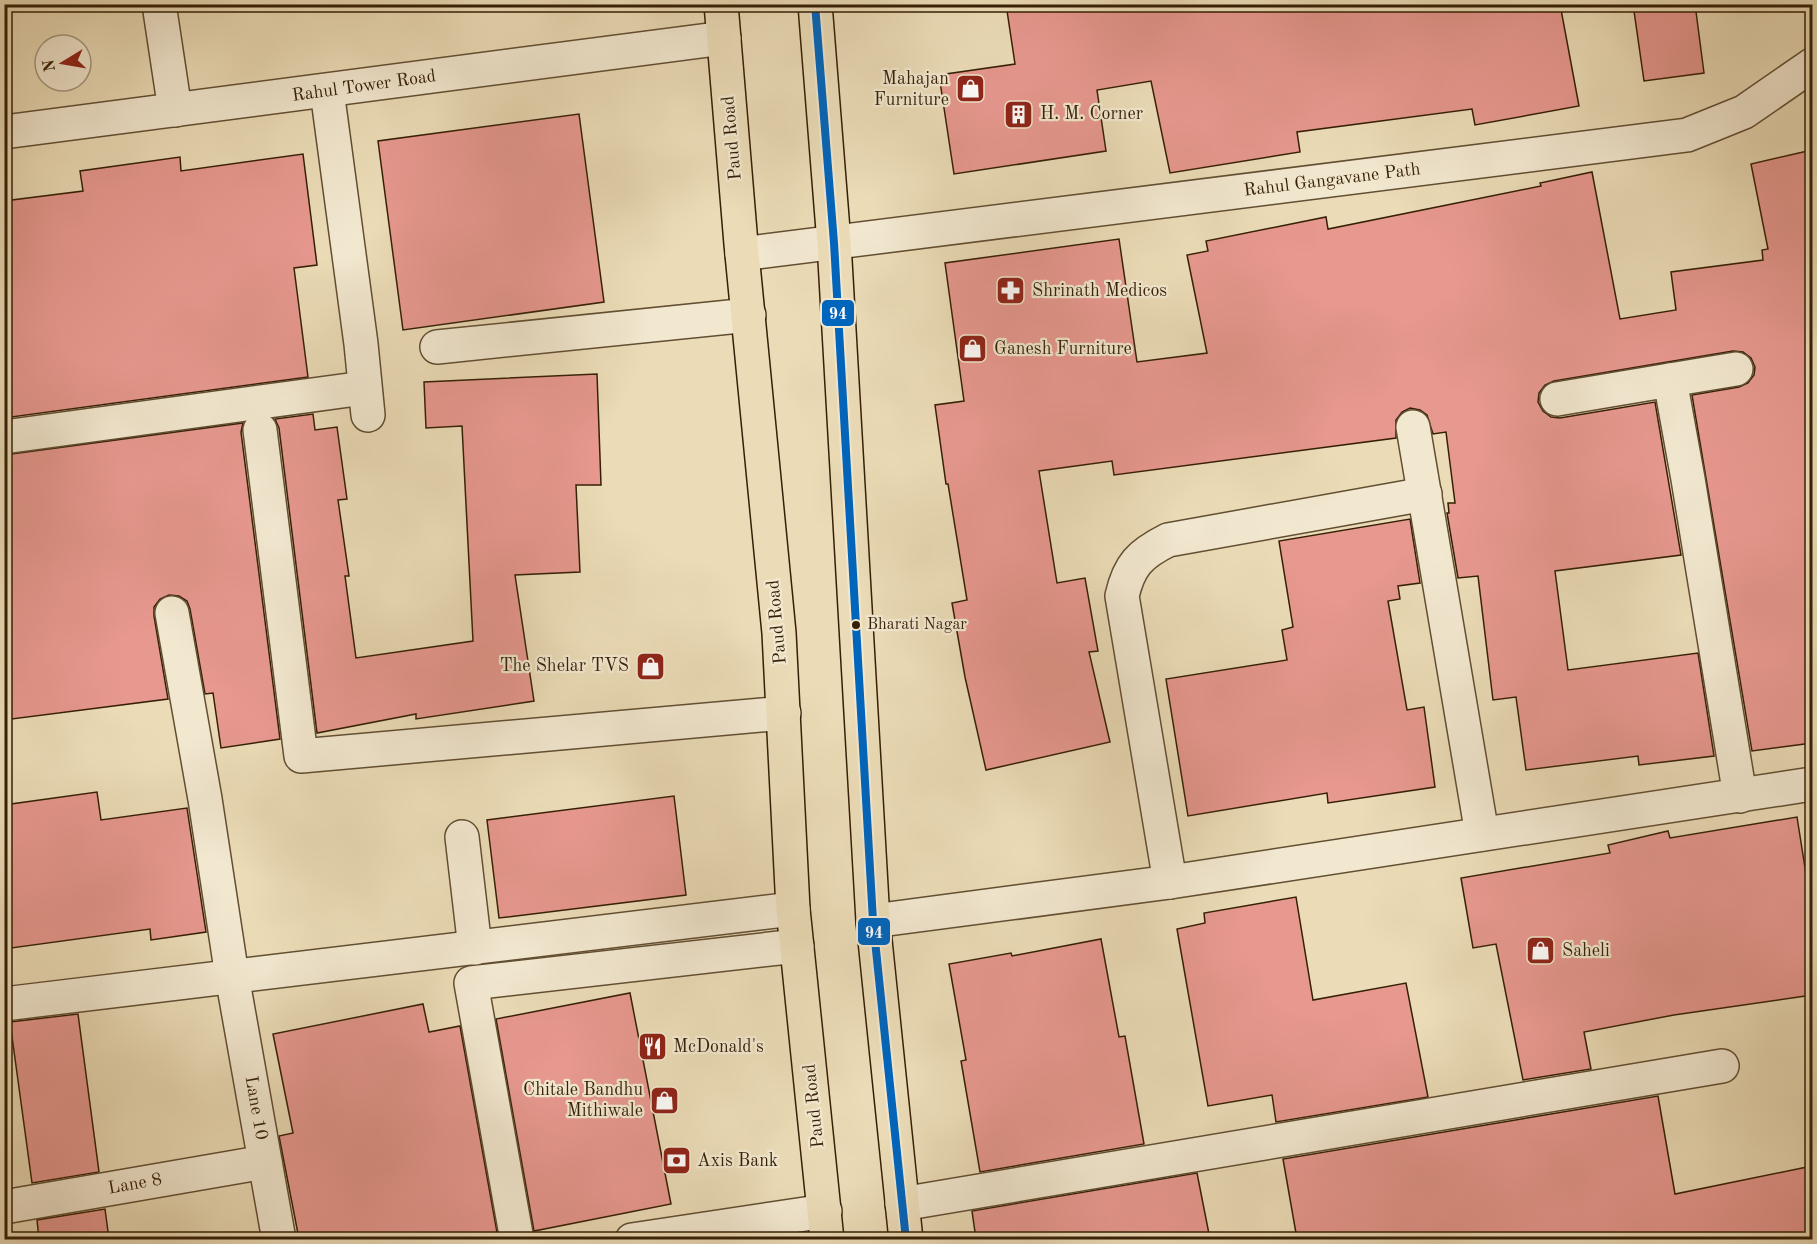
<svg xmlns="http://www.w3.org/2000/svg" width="1817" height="1244" font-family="'Old Standard TT',serif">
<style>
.building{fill:#e7988f;stroke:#351f06;stroke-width:1.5}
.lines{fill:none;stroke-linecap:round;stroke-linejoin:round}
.minor-casing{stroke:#624e32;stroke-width:36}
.major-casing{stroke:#351f06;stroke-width:36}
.minor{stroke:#f2e8d0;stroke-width:33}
.major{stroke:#ebdcb7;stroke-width:33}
.bus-1-casing{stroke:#f2e8d0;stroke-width:12}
.bus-1{stroke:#0065bd;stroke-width:8}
.bus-dot{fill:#351f06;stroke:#f2e8d0;stroke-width:2}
.labels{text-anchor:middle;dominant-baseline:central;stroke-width:4.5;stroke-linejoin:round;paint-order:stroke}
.bus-label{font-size:16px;fill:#351f06;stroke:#f2e8d0;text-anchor:start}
.poi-label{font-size:18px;fill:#351f06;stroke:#f2e8d0;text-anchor:start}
.street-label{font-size:18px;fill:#351f06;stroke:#f2e8d0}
.line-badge{stroke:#f2e8d0;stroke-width:2}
.badge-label{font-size:16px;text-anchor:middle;font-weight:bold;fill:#fff}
</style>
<rect width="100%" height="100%" fill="#ebdcb7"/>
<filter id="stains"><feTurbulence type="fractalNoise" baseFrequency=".00333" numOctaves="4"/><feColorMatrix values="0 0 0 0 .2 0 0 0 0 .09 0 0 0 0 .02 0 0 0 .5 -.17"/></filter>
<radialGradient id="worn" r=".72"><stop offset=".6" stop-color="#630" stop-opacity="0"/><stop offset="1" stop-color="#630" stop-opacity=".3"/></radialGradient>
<g class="building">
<polygon points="1006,4 1560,4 1579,106 1475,125 1472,109 1297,132 1300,152 1170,173 1151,81 1097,90 1106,151 954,174 939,75 1015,64"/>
<polygon points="1633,4 1695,4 1704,73 1644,81"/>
<polygon points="579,114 604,302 403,330 378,141"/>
<polygon points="1812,150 1812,743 1752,751 1692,395 1739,387 1748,383 1754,375 1755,367 1751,358 1743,352 1733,351 1554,381 1545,385 1539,393 1538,402 1543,411 1551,417 1560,418 1655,402 1681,555 1555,571 1568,670 1698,653 1714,756 1639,765 1638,756 1526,770 1516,697 1493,700 1478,576 1458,578 1447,513 1449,513 1448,503 1455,503 1446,432 1433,434 1427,415 1420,410 1410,408 1402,412 1396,420 1396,438 1114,475 1112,461 1039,471 1057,583 1085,578 1098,651 1089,652 1110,742 986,770 965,677 952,603 967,600 948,484 946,484 935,405 964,401 945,263 1119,239 1137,362 1207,353 1187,255 1208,251 1206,241 1326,217 1328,229 1541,186 1540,183 1592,172 1620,319 1676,310 1671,272 1763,260 1762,250 1768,249 1751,164"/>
<polygon points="303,154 317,265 294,268 308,377 4,418 4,201 83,191 80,171 180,157 181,171"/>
<polygon points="597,374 601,485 576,485 580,572 515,575 534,701 416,719 416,714 317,733 279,428 275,419 313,414 315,430 337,427 347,499 338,500 349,576 345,576 356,658 473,641 462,426 426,428 424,382"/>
<polygon points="243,423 241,432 280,739 221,748 213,693 205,694 190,609 187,601 179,596 169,595 160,599 154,607 154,616 168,699 4,720 4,455"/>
<polygon points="1410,519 1420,583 1398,586 1400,599 1388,601 1407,710 1424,707 1435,787 1328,803 1327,793 1188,816 1166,679 1287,660 1282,630 1293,627 1279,541"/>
<polygon points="97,792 101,820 187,808 206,932 151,940 150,929 4,949 4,805"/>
<polygon points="674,796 686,895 499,918 487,820"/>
<polygon points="1797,817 1812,912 1812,995 1674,1015 1584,1032 1591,1069 1523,1080 1496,944 1473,948 1461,878 1610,853 1608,845 1668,831 1670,838"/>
<polygon points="1296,897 1313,1000 1406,983 1428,1097 1276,1122 1272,1095 1208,1106 1177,929 1205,923 1204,913"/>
<polygon points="1101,939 1119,1037 1125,1036 1144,1144 980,1172 961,1061 966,1060 949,964 1011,953 1012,956"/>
<polygon points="630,993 671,1204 534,1231 496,1019"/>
<polygon points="423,1004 429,1032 460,1026 498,1238 489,1239 299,1239 279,1136 293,1133 273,1034"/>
<polygon points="78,1014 99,1172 32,1183 10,1022"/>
<polygon points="1658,1096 1675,1194 1812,1166 1812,1239 1297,1239 1283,1159"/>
<polygon points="1197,1173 1210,1239 976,1239 972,1211"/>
<polygon points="105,1209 109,1239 39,1239 37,1220"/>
</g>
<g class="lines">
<defs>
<g id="minor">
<polyline points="159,4 175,110"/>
<polyline points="327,91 361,344 368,415"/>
<polyline points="4,132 724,38"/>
<polyline points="742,254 1687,135 1744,112 1812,65"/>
<polyline points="437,347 749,315"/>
<polyline points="1670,380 1736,369"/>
<polyline points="1557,399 1670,380 1688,479 1740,796"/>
<polyline points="1413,427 1482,834"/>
<polyline points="260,430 301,756 784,713"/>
<polyline points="4,437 364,388"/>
<polyline points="172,613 205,799 232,976 279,1240"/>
<polyline points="462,837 475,948"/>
<path d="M1170 882 1122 596C1129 565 1140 554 1168 540L1425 494"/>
<polyline points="873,921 1170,882 1812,784"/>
<polyline points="4,1004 793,909"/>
<polyline points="902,1204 1722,1066"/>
<polyline points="4,1207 265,1162"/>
<polyline points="517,1240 471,983 797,946"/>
<polyline points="632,1240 825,1211"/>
</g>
<g id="major">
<polyline points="721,4 741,244 779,633 793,909 827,1240"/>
<polyline points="815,4 834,243 873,921 906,1240"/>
</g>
</defs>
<use href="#minor" class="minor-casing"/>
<use href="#major" class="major-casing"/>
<use href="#minor" class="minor"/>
<use href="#major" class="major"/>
<defs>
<polyline id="bus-1" points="815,4 834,243 873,921 906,1240"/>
</defs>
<use href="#bus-1" class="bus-1-casing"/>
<use href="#bus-1" class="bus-1"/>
</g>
<defs>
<symbol id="shop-square" viewBox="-11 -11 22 22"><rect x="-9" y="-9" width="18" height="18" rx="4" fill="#8f2418" stroke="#f2e8d0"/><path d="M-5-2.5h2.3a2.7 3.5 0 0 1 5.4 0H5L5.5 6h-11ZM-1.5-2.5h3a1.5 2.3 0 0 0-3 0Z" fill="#fff"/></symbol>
<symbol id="building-square" viewBox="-11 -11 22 22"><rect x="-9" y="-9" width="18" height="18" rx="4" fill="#8f2418" stroke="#f2e8d0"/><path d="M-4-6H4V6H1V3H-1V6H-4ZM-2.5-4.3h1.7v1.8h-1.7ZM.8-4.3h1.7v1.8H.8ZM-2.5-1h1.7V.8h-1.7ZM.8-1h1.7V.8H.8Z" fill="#fff"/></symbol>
<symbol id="pharmacy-square" viewBox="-11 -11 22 22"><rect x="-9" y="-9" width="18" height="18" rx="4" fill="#8f2418" stroke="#f2e8d0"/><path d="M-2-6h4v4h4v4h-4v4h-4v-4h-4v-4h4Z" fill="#fff"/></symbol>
<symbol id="restaurant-square" viewBox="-11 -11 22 22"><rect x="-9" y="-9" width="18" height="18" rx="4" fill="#8f2418" stroke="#f2e8d0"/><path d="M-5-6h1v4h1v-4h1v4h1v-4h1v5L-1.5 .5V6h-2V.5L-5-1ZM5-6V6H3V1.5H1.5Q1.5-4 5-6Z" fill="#fff"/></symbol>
<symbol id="bank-square" viewBox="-11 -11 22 22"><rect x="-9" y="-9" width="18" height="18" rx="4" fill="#8f2418" stroke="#f2e8d0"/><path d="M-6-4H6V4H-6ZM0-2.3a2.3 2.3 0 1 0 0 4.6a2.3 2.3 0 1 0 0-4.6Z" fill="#fff"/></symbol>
</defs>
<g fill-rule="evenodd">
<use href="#shop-square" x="954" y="72" width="33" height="33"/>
<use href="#building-square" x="1002" y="98" width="33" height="33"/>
<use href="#pharmacy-square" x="994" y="274" width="33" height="33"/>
<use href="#shop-square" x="956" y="332" width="33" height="33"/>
<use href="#shop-square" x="634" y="650" width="33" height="33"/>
<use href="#shop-square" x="1524" y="934" width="33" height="33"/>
<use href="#restaurant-square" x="636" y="1030" width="33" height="33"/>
<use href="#shop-square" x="648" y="1084" width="33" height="33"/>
<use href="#bank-square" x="660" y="1144" width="33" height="33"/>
</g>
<circle class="bus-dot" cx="856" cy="625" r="5"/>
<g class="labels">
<g class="bus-label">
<text x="867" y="625">Bharati Nagar</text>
</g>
<g class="poi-label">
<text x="949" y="79" text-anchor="end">Mahajan<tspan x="949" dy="21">Furniture</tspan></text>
<text x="1040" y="114">H. M. Corner</text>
<text x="1032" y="291">Shrinath Medicos</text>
<text x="994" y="349">Ganesh Furniture</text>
<text x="629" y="666" text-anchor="end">The Shelar TVS</text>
<text x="1562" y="951">Saheli</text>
<text x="673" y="1047">McDonald's</text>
<text x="643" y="1090" text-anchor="end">Chitale Bandhu<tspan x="643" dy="21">Mithiwale</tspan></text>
<text x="697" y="1161">Axis Bank</text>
</g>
<g class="street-label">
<text transform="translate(364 86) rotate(-8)">Rahul Tower Road</text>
<text transform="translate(732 138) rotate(-95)">Paud Road</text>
<text transform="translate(1332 180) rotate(-7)">Rahul Gangavane Path</text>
<text transform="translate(777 622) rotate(-95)">Paud Road</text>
<text transform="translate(814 1106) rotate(-96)">Paud Road</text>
<text transform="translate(256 1108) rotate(80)">Lane 10</text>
<text transform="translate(135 1184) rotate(-10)">Lane 8</text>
</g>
</g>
<g class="line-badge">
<rect x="821" y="299" width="34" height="28" rx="6" fill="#0065bd"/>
<rect x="857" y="917" width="34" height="29" rx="6" fill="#0065bd"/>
</g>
<g class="badge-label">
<text x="838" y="319">94</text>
<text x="874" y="938">94</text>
</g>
<rect width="1817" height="1244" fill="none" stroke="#ebdcb7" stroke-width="24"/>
<rect x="6" y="6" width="1805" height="1232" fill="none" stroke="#351f06" stroke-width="3"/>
<rect x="12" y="12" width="1793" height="1220" fill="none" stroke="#351f06" stroke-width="1.5"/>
<g transform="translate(63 63) rotate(259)"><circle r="28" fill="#f2e8d0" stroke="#a6987f" stroke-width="1.5"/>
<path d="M0-4.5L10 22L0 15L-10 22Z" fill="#8f2418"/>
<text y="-9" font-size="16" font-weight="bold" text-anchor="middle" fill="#351f06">N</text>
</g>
<rect width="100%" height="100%" filter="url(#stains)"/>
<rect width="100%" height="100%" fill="url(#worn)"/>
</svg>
